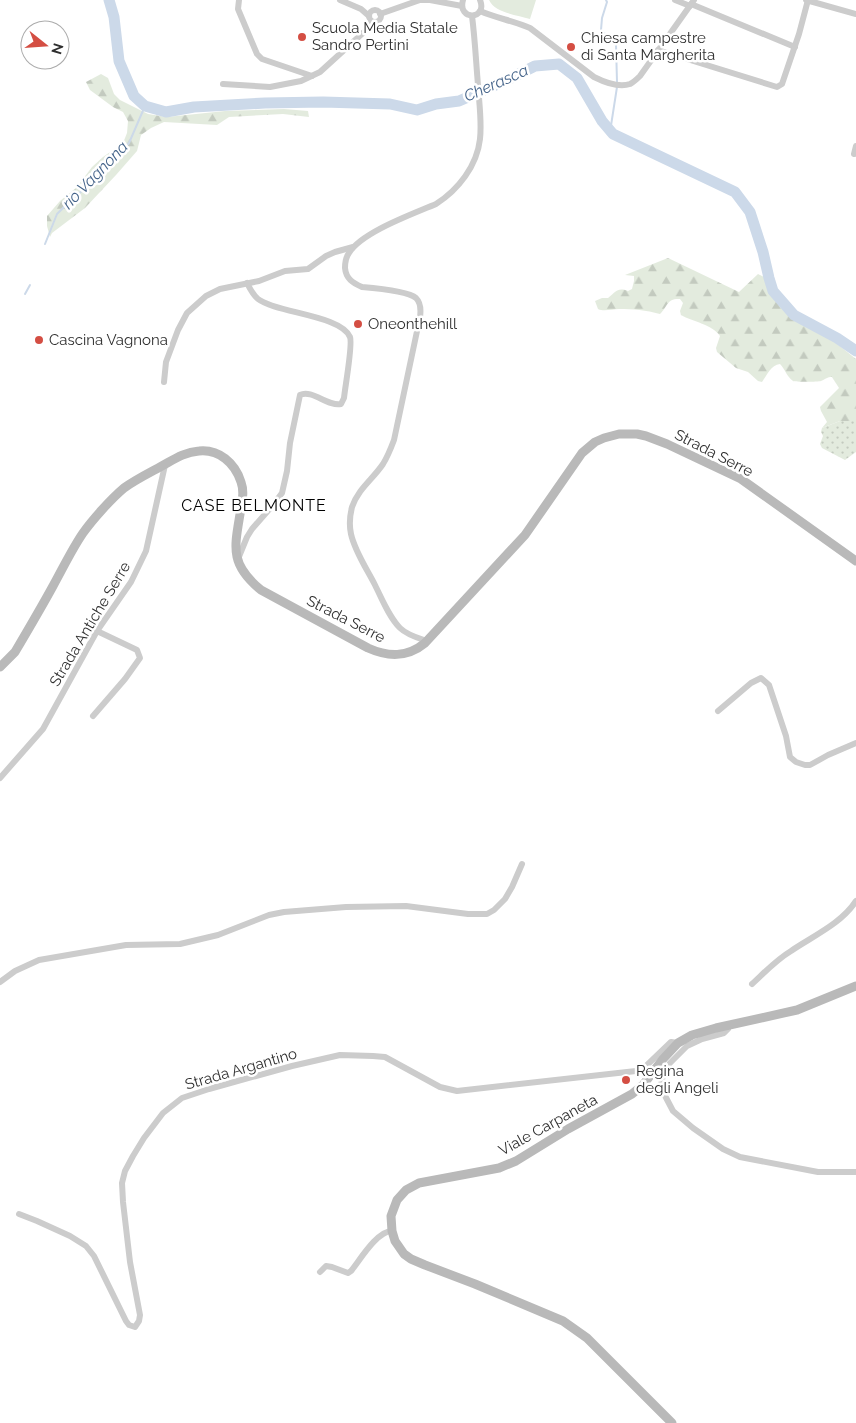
<svg xmlns="http://www.w3.org/2000/svg" width="856" height="1423" font-family="Raleway,sans-serif">
<style>
.grass{fill:url(#grass-dots)}
.forest{fill:url(#forest-firs)}
.park{fill:#e3ebde}
.lines{fill:none;stroke-linecap:round;stroke-linejoin:round}
.stream{stroke:#ccd9e9;stroke-width:2}
.river{stroke:#ccd9e9;stroke-width:11}
.street{stroke:#ccc;stroke-width:6}
.secondary{stroke:#b9b9b9;stroke-width:9}
.poi-dot{fill:#d44e43;stroke:#fff;stroke-width:2}
.labels{text-anchor:middle;dominant-baseline:central;stroke-width:5;stroke-linejoin:round;paint-order:stroke}
.poi-label{font-size:15px;fill:#2f2f2f;stroke:#fff;text-anchor:start}
.street-label{font-size:15px;fill:#2f2f2f;stroke:#fff}
.water-label{font-size:16px;font-style:italic;fill:#45648a;stroke:#fff}
.neighbourhood-label{font-size:16px;letter-spacing:1px;fill:#000;stroke:#fff}
</style>
<defs>
<pattern id="grass-dots" width="8" height="8" patternUnits="userSpaceOnUse" patternTransform="scale(1.25)"><rect width="8" height="8" fill="#e3ebde"/><path d="M2 2h.1M6 6h.1" fill="none" stroke="#c3cabf" stroke-width="1.8" stroke-linecap="round"/></pattern>
<pattern id="forest-firs" width="22" height="20" patternUnits="userSpaceOnUse" patternTransform="scale(1.25)"><rect width="22" height="20" fill="#e3ebde"/><path d="M5 1l3.5 6h-7zM16 11l3.5 6h-7z" fill="#c3cabf"/></pattern>
</defs>
<rect width="100%" height="100%" fill="#fff"/>
<polygon class="grass" points="853,420 856,421 856,452 845,460 822,448 820,444 823,436 821,432 822,428 840,421"/>
<g class="forest">
<polygon points="101,74 108,78 114,94 120,100 148,114 167,117 225,111 284,109 308,111 309,117 283,114 229,117 217,125 164,122 151,128 141,135 137,151 116,175 85,208 52,233 50,237 47,226 47,216 60,201 77,187 92,167 103,157 123,143 127,133 128,121 123,112 113,107 90,90 86,82"/>
<path d="M668 258 739 292 758 274 766 278 770 290 789 312 798 320 826 335 856 359V421H840L822 428 827 422 821 411 820 407 839 388 832 377C827 377 826 379 821 381 818 382 795 382 793 381 787 377 785 369 780 364 771 365 767 375 762 382L758 381 748 372 736 368 717 352 716 348 720 336C712 324 693 322 681 315L680 311 683 303 680 299C667 298 668 306 660 314 646 310 633 309 619 309 612 309 604 312 598 309L595 301 602 298H608C616 292 617 287 628 291L632 289 634 281V276L625 275Z"/>
</g>
<path class="park" d="M489 0H536L530 19C517 15 495 13 489 0Z"/>
<g class="lines">
<g class="stream">
<polyline points="606,0 607,2 602,18 601,30 616,45 617,82"/>
<polyline points="610,132 617,87"/>
<polyline points="45,244 57,214 70,201 96,179 129,143 145,106"/>
<polyline points="25,294 30,285"/>
</g>
<polyline class="river" points="109,0 114,17 119,61 134,96 145,106 166,112 194,107 265,103 323,102 390,104 417,110 436,104 459,101 505,81 535,66 559,64 577,78 602,121 613,134 735,192 750,212 763,252 769,278 773,291 794,315 837,338 856,351"/>
<g class="street">
<polyline points="239,0 238,9 257,54 262,59 312,76"/>
<polyline points="340,0 361,9 369,16"/>
<path d="M463 0C457 21 488 20 480 0"/>
<polyline points="675,0 690,6"/>
<polyline points="806,0 856,14"/>
<polyline points="691,4 795,47"/>
<circle cx="375" cy="16" r="6"/>
<path d="M480 11C496 18 514 21 530 28L594 77C604 82 619 88 630 84 634 82 637 79 640 76L694 0"/>
<polyline points="380,14 420,0 430,0 462,6"/>
<polyline points="658,50 777,87 782,84 799,34 808,0"/>
<polyline points="223,84 270,87 301,81 320,72 364,32 371,21"/>
<polyline points="854,154 856,146"/>
<polyline points="164,382 166,362 178,330 187,313 206,296 220,289 259,281 285,271 308,269 326,256 335,252 353,247"/>
<path d="M238 559 247 537 252 529 273 505 282 493 287 471 290 443 300 395C312 389 328 407 341 404L344 398C345 387 353 344 350 337 341 315 276 313 258 299 253 295 250 289 247 283"/>
<path d="M427 641C418 638 407 635 400 628 389 617 382 599 375 585 367 569 355 552 351 534 349 525 350 515 352 507 358 489 373 479 383 464 388 456 391 448 394 440L420 317C421 310 421 303 416 298 408 291 374 288 362 287 353 283 346 279 345 268 345 263 346 257 349 253 362 232 413 214 436 204 458 190 477 166 480 139 482 121 479 102 478 85 476 62 475 39 472 16"/>
<polyline points="718,711 751,683 761,678 769,685 786,736 790,757 796,762 805,765 810,765 828,755 856,743"/>
<polyline points="93,716 125,679 140,658 137,650 97,631"/>
<polyline points="0,778 43,729 97,631 131,582 146,551 165,465"/>
<polyline points="0,982 15,971 39,960 126,945 180,944 218,935 269,915 284,912 346,907 406,906 468,914 487,914 494,910 505,899 512,887 522,864"/>
<path d="M752 984C764 973 776 960 791 951 813 936 841 924 856 901"/>
<polyline points="729,1025 728,1029 724,1033 702,1039 687,1046 670,1063 664,1073 661,1084 662,1090 673,1111 693,1128 723,1149 740,1157 818,1172 856,1172"/>
<polyline points="19,1214 37,1221 70,1236 86,1246 94,1256 126,1321 129,1325 135,1327 139,1321 140,1315 130,1262 123,1202 122,1183 125,1171 133,1156 144,1138 163,1113 182,1098 209,1089 292,1066 340,1055 373,1056 385,1057 440,1087 457,1091 636,1071 646,1066 671,1042 678,1043"/>
<path d="M320 1272 326 1266 332 1267 348 1273 351 1271C360 1260 377 1231 392 1231"/>
</g>
<g class="secondary">
<path d="M0 667 15 652C28 630 41 608 53 586 63 568 72 549 83 533 93 519 111 499 124 488 135 480 149 473 160 467 173 460 184 452 199 451 219 449 235 463 241 482 244 490 243 499 241 508 235 546 228 563 261 590L368 648C388 657 407 658 425 643L525 535 582 453 595 442 604 438 619 434H637L646 436 667 444 741 479 856 561"/>
<polyline points="672,1423 587,1338 563,1321 475,1284 425,1265 411,1259 404,1254 395,1241 392,1231 391,1216 397,1200 406,1190 419,1183 499,1168 516,1161 568,1129 632,1094 643,1085 663,1059 678,1043 692,1035 716,1028 797,1010 856,986"/>
</g>
</g>
<g class="poi-dot">
<circle cx="302" cy="37" r="5"/>
<circle cx="571" cy="47" r="5"/>
<circle cx="358" cy="324" r="5"/>
<circle cx="39" cy="340" r="5"/>
<circle cx="626" cy="1080" r="5"/>
</g>
<g class="labels">
<g class="poi-label">
<text x="312" y="28">Scuola Media Statale<tspan x="312" dy="17">Sandro Pertini</tspan></text>
<text x="581" y="38">Chiesa campestre<tspan x="581" dy="17">di Santa Margherita</tspan></text>
<text x="368" y="324">Oneonthehill</text>
<text x="49" y="340">Cascina Vagnona</text>
<text x="636" y="1071">Regina<tspan x="636" dy="17">degli Angeli</tspan></text>
</g>
<g class="street-label">
<text transform="translate(714 453) rotate(27)">Strada Serre</text>
<text transform="translate(346 619) rotate(27)">Strada Serre</text>
<text transform="translate(90 624) rotate(-59)">Strada Antiche Serre</text>
<text transform="translate(241 1069) rotate(-16)">Strada Argantino</text>
<text transform="translate(548 1125) rotate(-29)">Viale Carpaneta</text>
</g>
<g class="water-label">
<text transform="translate(496 83) rotate(-24)">Cherasca</text>
<text transform="translate(95 175) rotate(-46)">rio Vagnona</text>
</g>
<g class="neighbourhood-label">
<text x="254" y="505">CASE BELMONTE</text>
</g>
</g>
<g transform="translate(45 45) rotate(107)"><circle r="24" fill="#ffffff" stroke="#acacac"/>
<path d="M0-4L9 19L0 12L-9 19Z" fill="#d44e43"/>
<text y="-8" font-size="14" font-weight="bold" text-anchor="middle" fill="#2f2f2f">N</text>
</g>
</svg>
